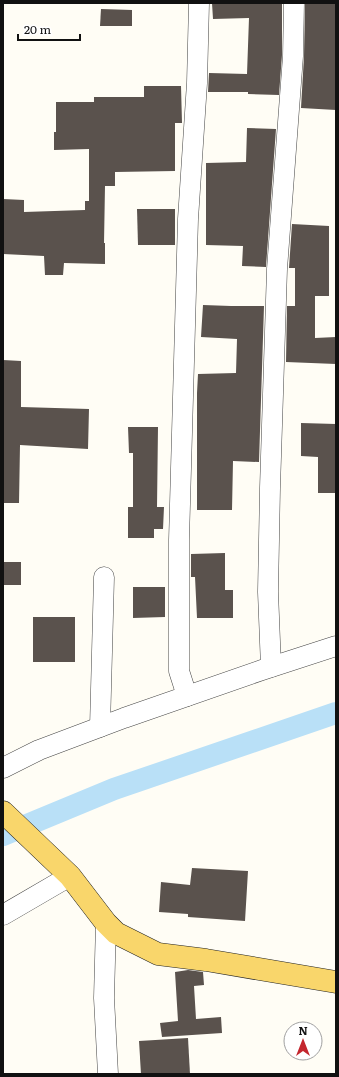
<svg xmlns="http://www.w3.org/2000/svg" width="339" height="1077" font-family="Literata,serif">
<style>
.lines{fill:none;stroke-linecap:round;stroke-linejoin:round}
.canal{stroke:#b9e0f7;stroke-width:22}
.building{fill:#5a524d}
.minor-casing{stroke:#444;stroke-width:21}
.major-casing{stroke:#222;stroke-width:23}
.minor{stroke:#fff;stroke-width:20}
.major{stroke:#f9d66b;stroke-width:22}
</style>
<rect width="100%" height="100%" fill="#fffdf5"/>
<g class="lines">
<polyline class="canal" points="3,835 114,789 336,713"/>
</g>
<g class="building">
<polygon points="212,3 282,3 282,55 279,95 248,94 248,92 208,92 209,73 247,74 249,18 213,19"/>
<polygon points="305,3 336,3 336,110 301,108 304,56"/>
<polygon points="101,9 132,10 132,26 100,26"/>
<polygon points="144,86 181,86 182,123 175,123 175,171 115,172 115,186 105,186 104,243 105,243 105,264 64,263 63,275 45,275 44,256 3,254 3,199 24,200 24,212 85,210 85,201 89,201 89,149 54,150 54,132 56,132 56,102 94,102 94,97 144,97"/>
<polygon points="247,128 276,129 266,267 242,266 243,246 206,245 206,163 246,162"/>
<polygon points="137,209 175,209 175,245 138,245"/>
<polygon points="292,224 329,226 329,296 315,296 315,338 336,337 336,364 286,362 287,306 295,306 295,268 289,268"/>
<polygon points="203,305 231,306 264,306 259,462 233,461 232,510 197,510 197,393 198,374 236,373 237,339 201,337"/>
<polygon points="3,360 21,361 21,407 89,409 88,449 20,445 19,503 3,503"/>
<polygon points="301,423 336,424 336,493 318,493 318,457 301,456"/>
<polygon points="128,427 158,427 157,507 164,507 163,529 154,529 154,538 128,538 128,507 133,507 133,453 129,453"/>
<polygon points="225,553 225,590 233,590 233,618 197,618 195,577 191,577 191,554"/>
<rect x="3" y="562" width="18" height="23"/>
<polygon points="133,587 165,587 165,617 133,618"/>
<rect x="33" y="617" width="42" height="45"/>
<polygon points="192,868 248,871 245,921 188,917 188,914 159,912 161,882 190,885"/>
<polygon points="188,970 203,972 204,985 194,986 196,1019 221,1017 222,1033 162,1037 160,1023 178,1021 175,972"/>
<polygon points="188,1038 190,1074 141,1074 139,1041"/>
</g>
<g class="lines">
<defs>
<g id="minor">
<polyline points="271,667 268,592 270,488 277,269 293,56 294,3"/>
<polyline points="187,696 179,671 179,540 188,219 197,83 199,3"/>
<polyline points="100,727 104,577"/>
<polyline points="3,768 39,750 124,718 262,670 336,646"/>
<polyline points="3,915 70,876"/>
<polyline points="106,923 104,998 108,1074"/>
</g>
<polyline id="major" points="3,812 70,876 106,923 116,933 158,954 206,960 336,982"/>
</defs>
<use href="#minor" class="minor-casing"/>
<use href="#major" class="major-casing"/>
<use href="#minor" class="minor"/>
<use href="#major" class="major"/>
</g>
<rect width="339" height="1077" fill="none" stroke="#111111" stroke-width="8"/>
<g transform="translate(303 1041)"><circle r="19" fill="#ffffff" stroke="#a0a0a0"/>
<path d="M0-3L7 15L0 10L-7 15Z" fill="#c4262e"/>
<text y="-6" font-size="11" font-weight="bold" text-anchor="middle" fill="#111111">N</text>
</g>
<path d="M18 34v6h62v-6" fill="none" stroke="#111111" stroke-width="2"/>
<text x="24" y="34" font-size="12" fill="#111111" stroke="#ffffff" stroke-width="3" paint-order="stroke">20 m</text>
</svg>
